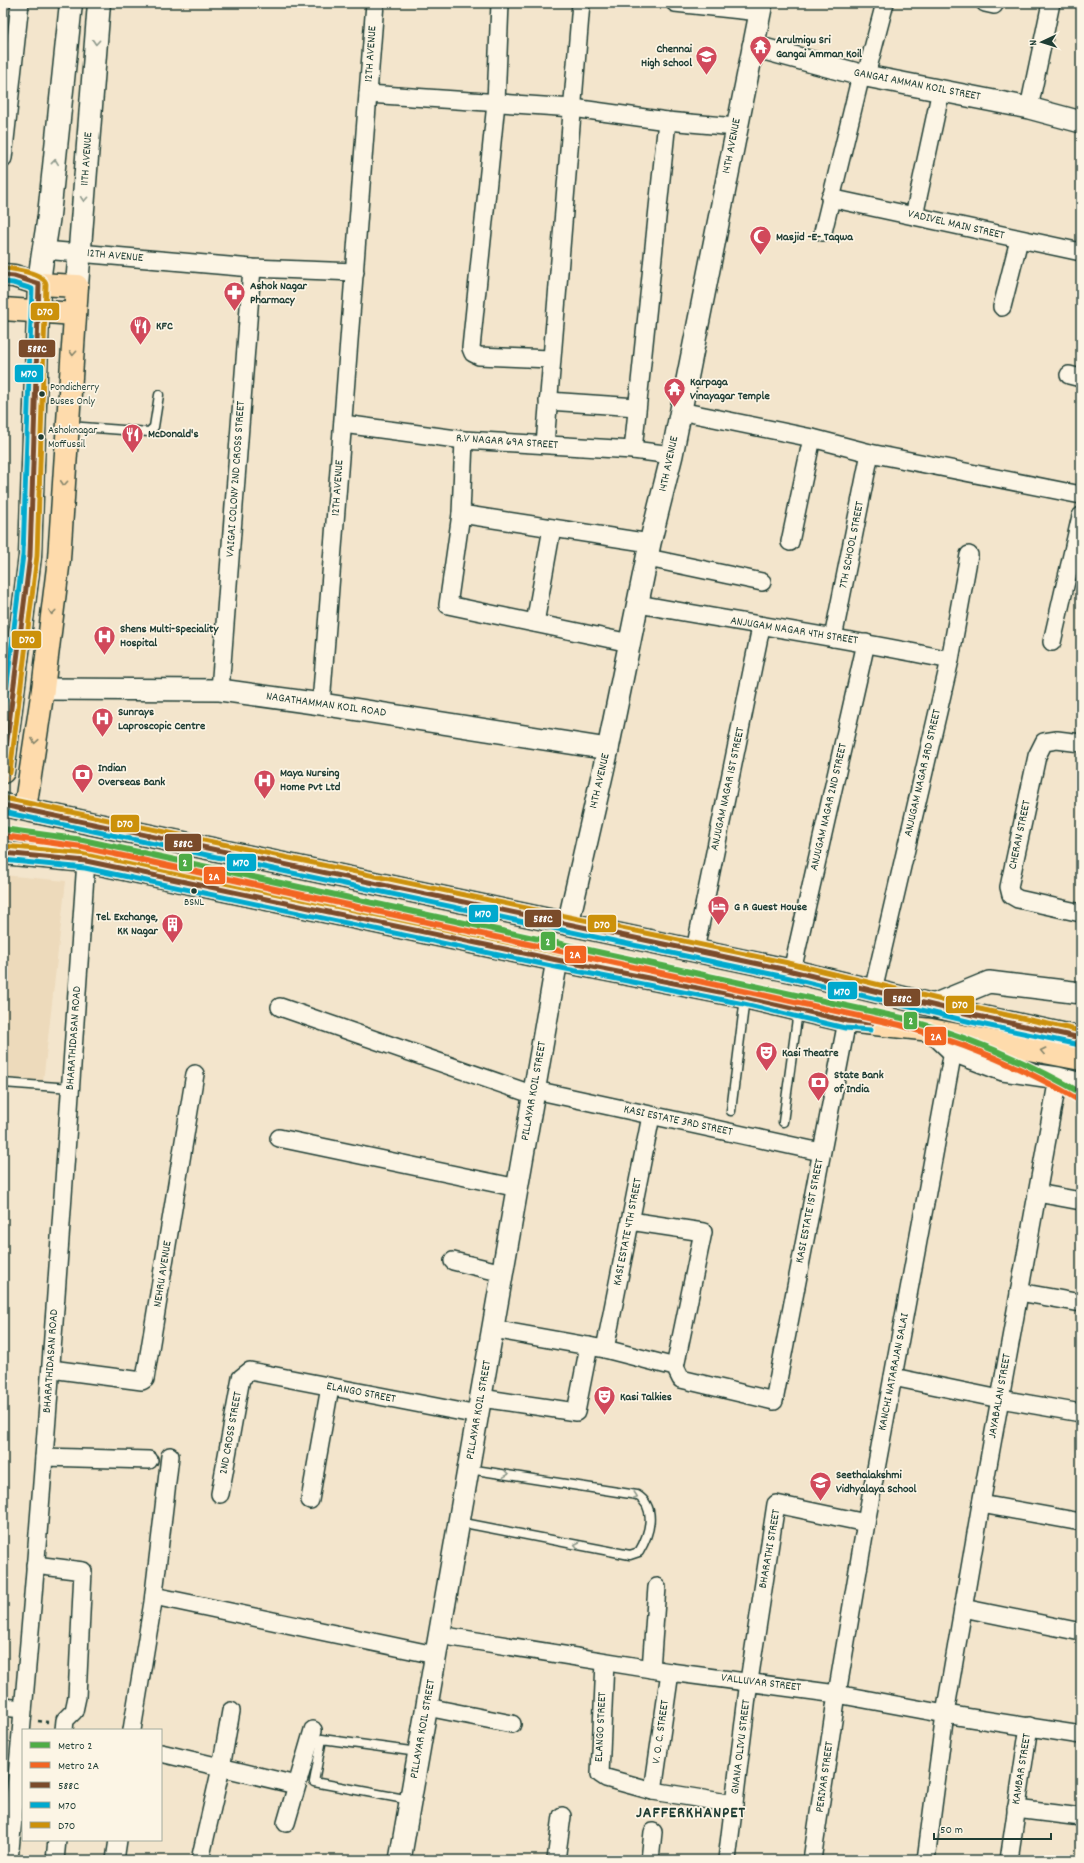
<svg xmlns="http://www.w3.org/2000/svg" width="1084" height="1863" font-family="Dekko,sans-serif">
<style>
.built{fill:#eddabb}
.lines{fill:none;stroke-linecap:round;stroke-linejoin:round}
.service-casing{stroke:#1f3d34;stroke-width:11}
.minor-casing{stroke:#1f3d34;stroke-width:20}
.tertiary-casing{stroke:#1f3d34;stroke-width:24}
.secondary-casing{stroke:#1f3d34;stroke-width:25}
.primary-casing{stroke:#1f3d34;stroke-width:25}
.path{stroke:#1f3d34;stroke-width:2.5;stroke-dasharray:4 3;stroke-linecap:butt}
.service{stroke:#fcf5e5;stroke-width:8}
.minor{stroke:#fcf5e5;stroke-width:17}
.tertiary{stroke:#fcf5e5;stroke-width:21}
.secondary{stroke:#fcf5e5;stroke-width:22}
.primary{stroke:#fedbac;stroke-width:22}
.rail{stroke:#1f3d34;stroke-width:3;stroke-dasharray:6 3;stroke-linecap:butt}
.bus-1-casing{stroke:#fcf5e5;stroke-width:8}
.bus-2-casing{stroke:#fcf5e5;stroke-width:8}
.bus-3-casing{stroke:#fcf5e5;stroke-width:8}
.bus-1{stroke:#7a4b2a;stroke-width:5}
.bus-2{stroke:#00a9ce;stroke-width:5}
.bus-3{stroke:#cc910a;stroke-width:5}
.metro-1-casing{stroke:#fcf5e5;stroke-width:9}
.metro-2-casing{stroke:#fcf5e5;stroke-width:9}
.metro-1{stroke:#4eac46;stroke-width:6}
.metro-2{stroke:#f26522;stroke-width:6}
.oneway{stroke:#8e998c}
.oneway2{stroke:#83846a}
.bus-dot{fill:#1f3d34;stroke:#fcf5e5;stroke-width:1.5}
.labels{text-anchor:middle;dominant-baseline:central;stroke-width:3.5;stroke-linejoin:round;paint-order:stroke}
.bus-label{font-size:11px;fill:#1f3d34;stroke:#fcf5e5;text-anchor:start}
.poi-label{font-size:12px;font-weight:bold;fill:#1f3d34;stroke:#fcf5e5;text-anchor:start}
.street-label{font-size:12px;fill:#1f3d34;stroke:#fcf5e5}
.district-label{font-size:16px;font-weight:bold;letter-spacing:1px;fill:#1f3d34;stroke:#fcf5e5}
.line-badge{stroke:#fcf5e5;stroke-width:1.5}
.badge-label{font-size:11px;text-anchor:middle;font-weight:bold;fill:#fff}
</style>
<rect width="100%" height="100%" fill="#f3e5cc"/>
<filter id="ink" filterUnits="userSpaceOnUse"><feTurbulence type="fractalNoise" baseFrequency=".025" numOctaves="2"/><feDisplacementMap in="SourceGraphic" scale="8" xChannelSelector="R" yChannelSelector="G"/><feConvolveMatrix kernelMatrix="1 2 1 2 8 2 1 2 1" color-interpolation-filters="sRGB"/></filter>
<g filter="url(#ink)">
<polygon class="built" points="3,875 66,881 43,1082 3,1078"/>
<g class="lines">
<defs>
<g id="service">
<polyline points="69,426 149,432 154,427 159,395"/>
<polyline points="3,1083 71,1088"/>
<polyline points="731,1111 745,998"/>
<polyline points="783,1122 798,1011"/>
<path d="M459 1522 630 1555 639 1552C649 1535 658 1508 637 1495L469 1469"/>
<polyline points="410,1800 314,1782 322,1739 418,1752"/>
</g>
<g id="minor">
<polyline points="500,3 496,103 471,348 473,353 479,356 550,359"/>
<polyline points="675,3 760,12"/>
<polyline points="985,3 994,5 995,3"/>
<polyline points="866,75 885,3"/>
<polyline points="368,94 573,108 667,121 736,127"/>
<polyline points="1029,108 1051,3"/>
<polyline points="3,158 20,3"/>
<polyline points="830,198 1081,252"/>
<polyline points="914,216 941,90"/>
<polyline points="823,232 861,75"/>
<polyline points="44,250 252,268 355,272"/>
<polyline points="1002,307 1019,240"/>
<polyline points="1069,375 1081,378"/>
<polyline points="548,401 637,407"/>
<polyline points="680,411 812,438 870,453 1081,495"/>
<polyline points="343,424 464,440 633,450 672,455"/>
<polyline points="545,444 581,3"/>
<polyline points="633,450 667,121"/>
<polyline points="461,514 464,440"/>
<polyline points="790,542 812,438"/>
<polyline points="648,558 762,582"/>
<path d="M638 604C742 623 846 638 950 660"/>
<polyline points="535,623 552,528"/>
<polyline points="833,638 870,453"/>
<polyline points="1052,642 1081,516"/>
<polyline points="630,643 448,605 461,514 650,543"/>
<polyline points="220,690 252,268"/>
<polyline points="321,704 375,3"/>
<polyline points="1081,743 1057,740 1044,742 1037,756 1009,887 1011,895 1018,899 1081,913"/>
<polyline points="695,950 761,627"/>
<polyline points="792,971 866,643"/>
<polyline points="873,991 950,660 969,555"/>
<polyline points="280,1007 534,1095"/>
<polyline points="535,1090 821,1152"/>
<polyline points="279,1138 518,1188"/>
<polyline points="1037,1193 1081,1201"/>
<polyline points="630,1221 703,1232 675,1367"/>
<polyline points="453,1261 503,1273"/>
<polyline points="1019,1292 1081,1303"/>
<polyline points="493,1329 605,1349 675,1367 681,1379 774,1401 847,1021"/>
<polyline points="605,1349 651,1116"/>
<polyline points="51,1369 142,1381 145,1379 195,1074"/>
<polyline points="893,1377 1000,1399 1081,1413"/>
<polyline points="481,1398 576,1412 589,1346"/>
<polyline points="44,1457 149,1460"/>
<polyline points="220,1494 241,1378 250,1371 478,1415"/>
<polyline points="310,1500 330,1387"/>
<polyline points="981,1504 1081,1522"/>
<polyline points="35,1565 83,1571 77,1697 74,1711 65,1720 64,1730"/>
<polyline points="154,1596 435,1655"/>
<polyline points="963,1608 1081,1632"/>
<polyline points="439,1635 670,1672 837,1694 945,1714 1081,1735"/>
<polyline points="605,1662 600,1774 606,1778 653,1791 734,1804"/>
<polyline points="651,1669 657,1587"/>
<polyline points="3,1707 23,1709"/>
<polyline points="427,1707 512,1724"/>
<polyline points="132,1730 153,1602 170,1456"/>
<polyline points="161,1753 296,1785"/>
<polyline points="653,1791 670,1672"/>
<polyline points="1016,1809 1081,1817"/>
<polyline points="286,1823 313,1730"/>
<path d="M9 1860C42 1528 63 1194 86 861"/>
<polyline points="55,1860 57,1840"/>
<polyline points="115,1860 118,1840"/>
<polyline points="200,1860 221,1768 231,1711"/>
<polyline points="556,1860 562,1816"/>
<polyline points="650,1860 653,1832"/>
<polyline points="727,1860 749,1681 776,1504 866,1523"/>
<polyline points="812,1860 837,1694 866,1523 953,1051"/>
<polyline points="926,1860 945,1714 981,1504 1058,1078"/>
<polyline points="1009,1860 1029,1726"/>
</g>
<g id="tertiary">
<polyline points="753,46 861,75 1029,108 1081,122"/>
<polyline points="43,689 220,690 321,704 608,749"/>
<polyline points="568,924 608,749 650,543 672,455 762,3"/>
<polyline points="933,1005 989,982 1081,993"/>
<polyline points="931,1030 953,1051 1003,1070 1058,1078 1081,1084"/>
<polyline points="400,1860 557,960"/>
</g>
<g id="secondary">
<path d="M39 284C41 261 46 238 49 215L71 3"/>
<polyline points="77,286 99,3"/>
</g>
<g id="primary">
<polyline points="3,275 14,276 39,284 77,286 59,559 43,689 25,809"/>
<polyline points="3,309 75,314"/>
<polyline points="3,772 30,556 39,284"/>
<polyline points="3,805 792,971 973,1015 1081,1038"/>
<polyline points="3,853 86,861 557,960 745,997 847,1021 931,1030 1081,1059"/>
</g>
</defs>
<use href="#service" class="service-casing"/>
<use href="#minor" class="minor-casing"/>
<use href="#tertiary" class="tertiary-casing"/>
<use href="#secondary" class="secondary-casing"/>
<use href="#primary" class="primary-casing"/>
<polyline class="path" points="38,1721 48,1722"/>
<use href="#service" class="service"/>
<use href="#minor" class="minor"/>
<use href="#tertiary" class="tertiary"/>
<use href="#secondary" class="secondary"/>
<use href="#primary" class="primary"/>
<polyline class="rail" points="222,880 314,890"/>
<defs>
<g id="bus-1">
<polyline points="3,275 14,276 39,284 30,556 3,772"/>
<polyline points="3,805 792,971 973,1015 1081,1038"/>
<polyline points="3,853 86,861 557,960 745,997 847,1021 872,1023"/>
</g>
<g id="bus-2">
<polyline points="3,282 13,283 32,289 23,555 3,716"/>
<polyline points="3,812 790,978 971,1022 1080,1045"/>
<polyline points="3,860 85,868 556,967 744,1004 845,1028 871,1030"/>
</g>
<g id="bus-3">
<path d="M4 268C14 269 44 273 46 284L37 556 10 773"/>
<polyline points="4,798 793,964 975,1008 1081,1031"/>
<polyline points="4,846 87,854 558,953 746,990 848,1014 873,1016"/>
</g>
</defs>
<use href="#bus-1" class="bus-1-casing"/>
<use href="#bus-2" class="bus-2-casing"/>
<use href="#bus-3" class="bus-3-casing"/>
<use href="#bus-1" class="bus-1"/>
<use href="#bus-2" class="bus-2"/>
<use href="#bus-3" class="bus-3"/>
<defs>
<path id="metro-1" d="M3 829 83 840 902 1018C965 1036 1024 1060 1081 1093"/>
<path id="metro-2" d="M3 836 82 847 900 1025C963 1043 1021 1066 1077 1099"/>
</defs>
<use href="#metro-1" class="metro-1-casing"/>
<use href="#metro-2" class="metro-2-casing"/>
<use href="#metro-1" class="metro-1"/>
<use href="#metro-2" class="metro-2"/>
</g>
<defs><path id="oneway-chevron" d="M-2-3.5L2.5 0L-2 3.5" fill="none" stroke-width="1.6" stroke-linecap="round" stroke-linejoin="round"/></defs>
<g class="oneway">
<use href="#oneway-chevron" transform="translate(96 42) rotate(94)"/>
<use href="#oneway-chevron" transform="translate(55 162) rotate(-84)"/>
<use href="#oneway-chevron" transform="translate(84 199) rotate(94)"/>
<use href="#oneway-chevron" transform="translate(506 1474) rotate(9)"/>
<use href="#oneway-chevron" transform="translate(635 1496) rotate(19)"/>
<use href="#oneway-chevron" transform="translate(577 1545) rotate(-169)"/>
</g>
<g class="oneway2">
<use href="#oneway-chevron" transform="translate(73 353) rotate(94)"/>
<use href="#oneway-chevron" transform="translate(64 483) rotate(94)"/>
<use href="#oneway-chevron" transform="translate(52 612) rotate(97)"/>
<use href="#oneway-chevron" transform="translate(35 741) rotate(99)"/>
<use href="#oneway-chevron" transform="translate(1043 1051) rotate(-168)"/>
</g>
</g>
<defs>
<symbol id="temple-pin" viewBox="-11 -11 22 30"><path d="M0 17L-7.5 6A9.5 9.5 0 1 1 7.5 6Z" fill="#d1495b" stroke="#fcf5e5"/><path d="M0-6L5-2H3V0L6.5 2.5H4V6H1.5V3h-3V6H-4V2.5H-6.5L-3 0V-2H-5Z" fill="#fff"/></symbol>
<symbol id="school-pin" viewBox="-11 -11 22 30"><path d="M0 17L-7.5 6A9.5 9.5 0 1 1 7.5 6Z" fill="#d1495b" stroke="#fcf5e5"/><path d="M0-5L7-2L0 1L-7-2ZM-4 1L0 2.5L4 1V4Q0 6-4 4Z" fill="#fff"/></symbol>
<symbol id="mosque-pin" viewBox="-11 -11 22 30"><path d="M0 17L-7.5 6A9.5 9.5 0 1 1 7.5 6Z" fill="#d1495b" stroke="#fcf5e5"/><path d="M3.5-4.9A6 6 0 1 0 3.5 4.9A5 5 0 1 1 3.5-4.9Z" fill="#fff"/></symbol>
<symbol id="pharmacy-pin" viewBox="-11 -11 22 30"><path d="M0 17L-7.5 6A9.5 9.5 0 1 1 7.5 6Z" fill="#d1495b" stroke="#fcf5e5"/><path d="M-2-6h4v4h4v4h-4v4h-4v-4h-4v-4h4Z" fill="#fff"/></symbol>
<symbol id="restaurant-pin" viewBox="-11 -11 22 30"><path d="M0 17L-7.5 6A9.5 9.5 0 1 1 7.5 6Z" fill="#d1495b" stroke="#fcf5e5"/><path d="M-5-6h1v4h1v-4h1v4h1v-4h1v5L-1.5 .5V6h-2V.5L-5-1ZM5-6V6H3V1.5H1.5Q1.5-4 5-6Z" fill="#fff"/></symbol>
<symbol id="hospital-pin" viewBox="-11 -11 22 30"><path d="M0 17L-7.5 6A9.5 9.5 0 1 1 7.5 6Z" fill="#d1495b" stroke="#fcf5e5"/><path d="M-5-5h3v3.5h4V-5h3V5h-3V1.5h-4V5h-3Z" fill="#fff"/></symbol>
<symbol id="bank-pin" viewBox="-11 -11 22 30"><path d="M0 17L-7.5 6A9.5 9.5 0 1 1 7.5 6Z" fill="#d1495b" stroke="#fcf5e5"/><path d="M-6-4H6V4H-6ZM0-2.3a2.3 2.3 0 1 0 0 4.6a2.3 2.3 0 1 0 0-4.6Z" fill="#fff"/></symbol>
<symbol id="hotel-pin" viewBox="-11 -11 22 30"><path d="M0 17L-7.5 6A9.5 9.5 0 1 1 7.5 6Z" fill="#d1495b" stroke="#fcf5e5"/><path d="M-6-4.5h1.5V1H6V5H4.5V3h-9V5H-6ZM-4 0a1.8 1.8 0 1 1 3.6 0ZM.5 0V-2.5h3Q6-2.5 6 0Z" fill="#fff"/></symbol>
<symbol id="building-pin" viewBox="-11 -11 22 30"><path d="M0 17L-7.5 6A9.5 9.5 0 1 1 7.5 6Z" fill="#d1495b" stroke="#fcf5e5"/><path d="M-4-6H4V6H1V3H-1V6H-4ZM-2.5-4.3h1.7v1.8h-1.7ZM.8-4.3h1.7v1.8H.8ZM-2.5-1h1.7V.8h-1.7ZM.8-1h1.7V.8H.8Z" fill="#fff"/></symbol>
<symbol id="theatre-pin" viewBox="-11 -11 22 30"><path d="M0 17L-7.5 6A9.5 9.5 0 1 1 7.5 6Z" fill="#d1495b" stroke="#fcf5e5"/><path d="M-5-5.5Q0-4 5-5.5V0Q5 5 0 6Q-5 5-5 0ZM-3.3-2.5H-1v1.5H-3.3ZM1-2.5H3.3v1.5H1ZM-2.8 1Q0 5.5 2.8 1Z" fill="#fff"/></symbol>
</defs>
<g fill-rule="evenodd">
<use href="#temple-pin" x="748" y="34" width="25" height="34"/>
<use href="#school-pin" x="694" y="44" width="25" height="34"/>
<use href="#mosque-pin" x="748" y="224" width="25" height="34"/>
<use href="#pharmacy-pin" x="222" y="280" width="25" height="34"/>
<use href="#restaurant-pin" x="128" y="314" width="25" height="34"/>
<use href="#temple-pin" x="662" y="376" width="25" height="34"/>
<use href="#restaurant-pin" x="120" y="422" width="25" height="34"/>
<use href="#hospital-pin" x="92" y="624" width="25" height="34"/>
<use href="#hospital-pin" x="90" y="706" width="25" height="34"/>
<use href="#bank-pin" x="70" y="762" width="25" height="34"/>
<use href="#hospital-pin" x="252" y="768" width="25" height="34"/>
<use href="#hotel-pin" x="706" y="894" width="25" height="34"/>
<use href="#building-pin" x="160" y="912" width="25" height="34"/>
<use href="#theatre-pin" x="754" y="1040" width="25" height="34"/>
<use href="#bank-pin" x="806" y="1070" width="25" height="34"/>
<use href="#theatre-pin" x="592" y="1384" width="25" height="34"/>
<use href="#school-pin" x="808" y="1470" width="25" height="34"/>
</g>
<g class="bus-dot">
<circle cx="42" cy="394" r="3.5"/>
<circle cx="41" cy="437" r="3.5"/>
<circle cx="194" cy="891" r="3.5"/>
</g>
<g class="labels">
<g class="bus-label">
<text x="50" y="388">Pondicherry<tspan x="50" dy="14">Buses Only</tspan></text>
<text x="48" y="431">Ashoknagar<tspan x="48" dy="14">Moffussil</tspan></text>
<text x="194" y="903" text-anchor="middle">BSNL</text>
</g>
<g class="poi-label">
<text x="776" y="40">Arulmigu Sri<tspan x="776" dy="14">Gangai Amman Koil</tspan></text>
<text x="692" y="49" text-anchor="end">Chennai<tspan x="692" dy="14">High School</tspan></text>
<text x="776" y="237">Masjid -E- Taqwa</text>
<text x="250" y="286">Ashok Nagar<tspan x="250" dy="14">Pharmacy</tspan></text>
<text x="156" y="326">KFC</text>
<text x="690" y="382">Karpaga<tspan x="690" dy="14">Vinayagar Temple</tspan></text>
<text x="148" y="434">McDonald's</text>
<text x="120" y="629">Shens Multi-Speciality<tspan x="120" dy="14">Hospital</tspan></text>
<text x="118" y="712">Sunrays<tspan x="118" dy="14">Laproscopic Centre</tspan></text>
<text x="98" y="768">Indian<tspan x="98" dy="14">Overseas Bank</tspan></text>
<text x="280" y="773">Maya Nursing<tspan x="280" dy="14">Home Pvt Ltd</tspan></text>
<text x="734" y="907">G R Guest House</text>
<text x="158" y="917" text-anchor="end">Tel. Exchange,<tspan x="158" dy="14">KK Nagar</tspan></text>
<text x="782" y="1053">Kasi Theatre</text>
<text x="834" y="1075">State Bank<tspan x="834" dy="14">of India</tspan></text>
<text x="620" y="1397">Kasi Talkies</text>
<text x="836" y="1475">Seethalakshmi<tspan x="836" dy="14">Vidhyalaya School</tspan></text>
</g>
<g class="street-label">
<text transform="translate(371 54) rotate(-86)">12TH AVENUE</text>
<text transform="translate(917 85) rotate(11)">GANGAI AMMAN KOIL STREET</text>
<text transform="translate(732 146) rotate(-79)">14TH AVENUE</text>
<text transform="translate(87 159) rotate(-86)">11TH AVENUE</text>
<text transform="translate(956 225) rotate(13)">VADIVEL MAIN STREET</text>
<text transform="translate(115 256) rotate(5)">12TH AVENUE</text>
<text transform="translate(507 442) rotate(4)">R.V NAGAR 69A STREET</text>
<text transform="translate(669 464) rotate(-78)">14TH AVENUE</text>
<text transform="translate(236 479) rotate(-86)">VAIGAI COLONY 2ND CROSS STREET</text>
<text transform="translate(338 488) rotate(-86)">12TH AVENUE</text>
<text transform="translate(852 545) rotate(-79)">7TH SCHOOL STREET</text>
<text transform="translate(794 631) rotate(9)">ANJUGAM NAGAR 4TH STREET</text>
<text transform="translate(326 705) rotate(8)">NAGATHAMMAN KOIL ROAD</text>
<text transform="translate(923 773) rotate(-77)">ANJUGAM NAGAR 3RD STREET</text>
<text transform="translate(600 781) rotate(-77)">14TH AVENUE</text>
<text transform="translate(728 789) rotate(-78)">ANJUGAM NAGAR 1ST STREET</text>
<text transform="translate(829 807) rotate(-77)">ANJUGAM NAGAR 2ND STREET</text>
<text transform="translate(1020 835) rotate(-78)">CHERAN STREET</text>
<text transform="translate(74 1038) rotate(-86)">BHARATHIDASAN ROAD</text>
<text transform="translate(534 1091) rotate(-80)">PILLAYAR KOIL STREET</text>
<text transform="translate(678 1121) rotate(12)">KASI ESTATE 3RD STREET</text>
<text transform="translate(810 1211) rotate(-79)">KASI ESTATE 1ST STREET</text>
<text transform="translate(628 1232) rotate(-79)">KASI ESTATE 4TH STREET</text>
<text transform="translate(163 1274) rotate(-81)">NEHRU AVENUE</text>
<text transform="translate(51 1361) rotate(-86)">BHARATHIDASAN ROAD</text>
<text transform="translate(894 1372) rotate(-79)">KANCHI NATARAJAN SALAI</text>
<text transform="translate(361 1393) rotate(11)">ELANGO STREET</text>
<text transform="translate(1000 1396) rotate(-80)">JAYABALAN STREET</text>
<text transform="translate(479 1410) rotate(-80)">PILLAYAR KOIL STREET</text>
<text transform="translate(231 1433) rotate(-80)">2ND CROSS STREET</text>
<text transform="translate(770 1549) rotate(-80)">BHARATHI STREET</text>
<text transform="translate(761 1683) rotate(7)">VALLUVAR STREET</text>
<text transform="translate(601 1727) rotate(-87)">ELANGO STREET</text>
<text transform="translate(423 1729) rotate(-80)">PILLAYAR KOIL STREET</text>
<text transform="translate(661 1732) rotate(-82)">V. O. C. STREET</text>
<text transform="translate(741 1747) rotate(-83)">GNANA OLIVU STREET</text>
<text transform="translate(1022 1769) rotate(-81)">KAMBAR STREET</text>
<text transform="translate(825 1777) rotate(-82)">PERIYAR STREET</text>
</g>
<g class="district-label">
<text x="691" y="1813">JAFFERKHANPET</text>
</g>
</g>
<g class="line-badge">
<rect x="30" y="302" width="30" height="19" rx="4" fill="#cc910a"/>
<rect x="18" y="339" width="38" height="19" rx="4" fill="#7a4b2a"/>
<rect x="14" y="364" width="30" height="19" rx="4" fill="#00a9ce"/>
<rect x="11" y="630" width="31" height="19" rx="4" fill="#cc910a"/>
<rect x="110" y="814" width="30" height="19" rx="4" fill="#cc910a"/>
<rect x="164" y="833" width="38" height="19" rx="4" fill="#7a4b2a"/>
<rect x="178" y="853" width="15" height="19" rx="4" fill="#4eac46"/>
<rect x="226" y="853" width="31" height="19" rx="4" fill="#00a9ce"/>
<rect x="203" y="866" width="23" height="19" rx="4" fill="#f26522"/>
<rect x="468" y="904" width="31" height="19" rx="4" fill="#00a9ce"/>
<rect x="524" y="909" width="38" height="19" rx="4" fill="#7a4b2a"/>
<rect x="587" y="914" width="30" height="19" rx="4" fill="#cc910a"/>
<rect x="540" y="931" width="16" height="20" rx="4" fill="#4eac46"/>
<rect x="564" y="945" width="23" height="19" rx="4" fill="#f26522"/>
<rect x="827" y="981" width="31" height="19" rx="4" fill="#00a9ce"/>
<rect x="883" y="988" width="38" height="19" rx="4" fill="#7a4b2a"/>
<rect x="945" y="995" width="30" height="19" rx="4" fill="#cc910a"/>
<rect x="903" y="1011" width="15" height="19" rx="4" fill="#4eac46"/>
<rect x="924" y="1026" width="23" height="20" rx="4" fill="#f26522"/>
</g>
<g class="badge-label">
<text x="45" y="315">D70</text>
<text x="37" y="352">588C</text>
<text x="29" y="377">M70</text>
<text x="27" y="643">D70</text>
<text x="125" y="827">D70</text>
<text x="183" y="847">588C</text>
<text x="185" y="866">2</text>
<text x="241" y="866">M70</text>
<text x="214" y="880">2A</text>
<text x="483" y="917">M70</text>
<text x="543" y="922">588C</text>
<text x="602" y="928">D70</text>
<text x="548" y="945">2</text>
<text x="575" y="958">2A</text>
<text x="842" y="995">M70</text>
<text x="902" y="1002">588C</text>
<text x="960" y="1008">D70</text>
<text x="911" y="1024">2</text>
<text x="936" y="1040">2A</text>
</g>
<rect width="1084" height="1863" fill="none" stroke="#fcf5e5" stroke-width="16"/>
<rect x="8" y="8" width="1068" height="1847" fill="none" stroke="#1f3d34" stroke-width="1.5" filter="url(#ink)"/>
<rect x="22" y="1729" width="140" height="112" fill="#fcf5e5" stroke="#a4ab9e"/>
<rect x="30" y="1742" width="20" height="6" fill="#4eac46" stroke="#a4ab9e"/>
<text x="58" y="1749" font-size="12" fill="#1f3d34">Metro 2</text>
<rect x="30" y="1762" width="20" height="6" fill="#f26522" stroke="#a4ab9e"/>
<text x="58" y="1769" font-size="12" fill="#1f3d34">Metro 2A</text>
<rect x="30" y="1782" width="20" height="6" fill="#7a4b2a" stroke="#a4ab9e"/>
<text x="58" y="1789" font-size="12" fill="#1f3d34">588C</text>
<rect x="30" y="1802" width="20" height="6" fill="#00a9ce" stroke="#a4ab9e"/>
<text x="58" y="1809" font-size="12" fill="#1f3d34">M70</text>
<rect x="30" y="1822" width="20" height="6" fill="#cc910a" stroke="#a4ab9e"/>
<text x="58" y="1829" font-size="12" fill="#1f3d34">D70</text>
<g transform="translate(1042 42) rotate(266)" stroke="#fcf5e5" stroke-width="3" paint-order="stroke">
<path d="M0-3L7 15L0 10L-7 15Z" fill="#1f3d34"/>
<text y="-6" font-size="11" font-weight="bold" text-anchor="middle" fill="#1f3d34">N</text>
</g>
<path d="M934 1833v6h117v-6" fill="none" stroke="#1f3d34" stroke-width="2"/>
<text x="940" y="1833" font-size="12" fill="#1f3d34" stroke="#fcf5e5" stroke-width="3" paint-order="stroke">50 m</text>
</svg>
